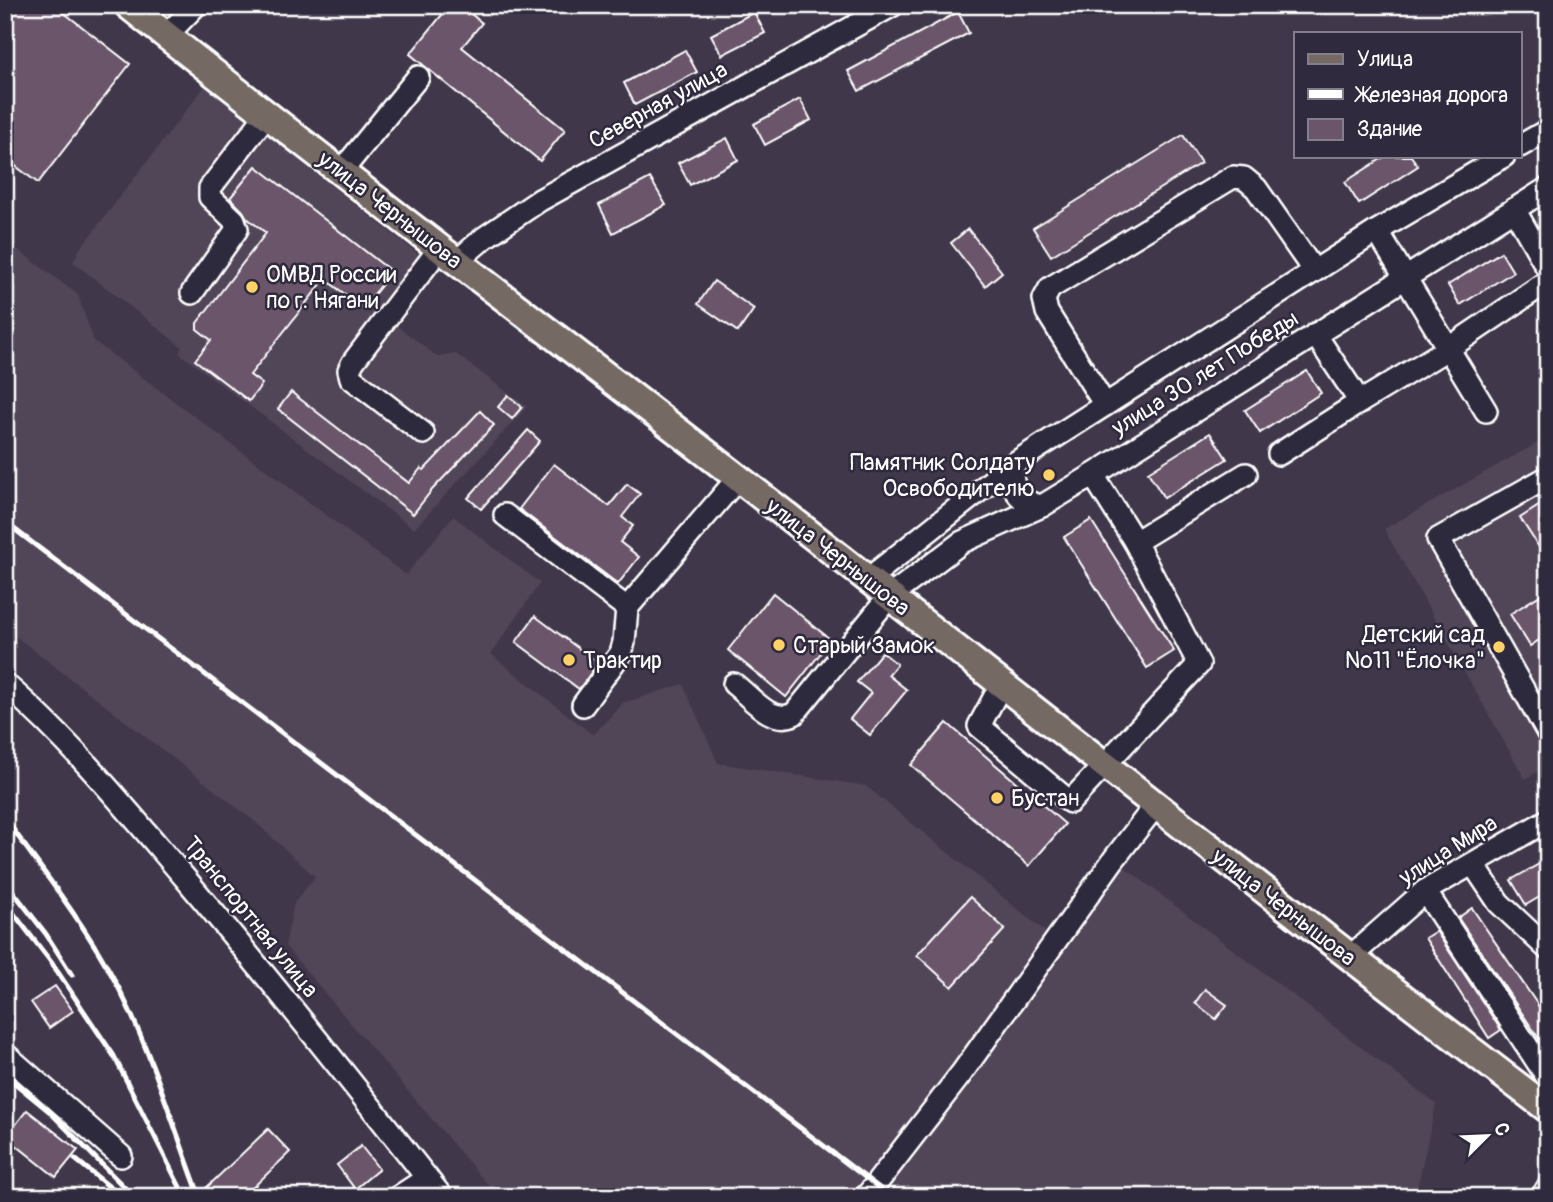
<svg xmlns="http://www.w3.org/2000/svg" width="1553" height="1202" font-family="Pangolin,sans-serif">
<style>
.built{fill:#514458}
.building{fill:#6a556b;stroke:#fff;stroke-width:2}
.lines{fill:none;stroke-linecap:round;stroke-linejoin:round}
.minor-casing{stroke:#fff;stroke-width:26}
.major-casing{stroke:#fff;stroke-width:32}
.minor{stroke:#2f2a3d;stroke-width:21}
.major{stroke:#756964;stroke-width:26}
.rail{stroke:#fff;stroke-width:5}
.poi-dot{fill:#ffd166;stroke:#2f2a3d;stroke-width:2.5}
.labels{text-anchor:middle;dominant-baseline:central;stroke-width:5;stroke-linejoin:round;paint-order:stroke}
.street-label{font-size:23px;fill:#fff;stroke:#2f2a3d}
.poi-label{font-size:23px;fill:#fff;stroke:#2f2a3d;text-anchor:start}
</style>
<rect width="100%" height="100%" fill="#41374b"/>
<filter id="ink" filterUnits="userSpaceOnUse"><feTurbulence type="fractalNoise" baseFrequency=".0143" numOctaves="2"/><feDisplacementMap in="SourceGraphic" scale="14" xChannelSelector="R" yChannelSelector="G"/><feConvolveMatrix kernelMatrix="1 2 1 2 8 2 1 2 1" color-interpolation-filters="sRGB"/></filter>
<g filter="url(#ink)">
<g class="built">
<polygon points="205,86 423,258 380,313 438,357 456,354 527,407 414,529 179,353 182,347 73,262 79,250"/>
<polygon points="5,240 78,295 94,341 406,575 453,516 540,583 491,654 593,735 623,703 683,684 718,763 866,786 1047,933 1103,851 1114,859 1436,1104 1415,1197 498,1197 285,946 294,903 315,877 253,820 5,628"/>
<polygon points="1548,437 1548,766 1525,779 1384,529"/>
</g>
<g class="building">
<polygon points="5,5 54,5 130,64 38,183 5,158"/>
<polygon points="450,5 460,5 482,23 462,47 565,130 540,161 410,54"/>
<polygon points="754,12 765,33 722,55 711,35"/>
<polygon points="958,12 969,33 859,91 848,71"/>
<polygon points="685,50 697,72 635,105 624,83"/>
<polygon points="800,99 811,120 765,145 754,124"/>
<polygon points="1183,135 1201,163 1051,256 1033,228"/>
<polygon points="727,138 738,160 690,185 678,163"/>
<polygon points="1386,156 1411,156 1418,166 1359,204 1345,182"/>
<polygon points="256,166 392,272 363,308 325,279 250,375 262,384 249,401 195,360 211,340 197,329 197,323 266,233 247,218 243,211 230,198"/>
<polygon points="650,178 666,205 613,233 599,205"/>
<polygon points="968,229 1002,272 985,286 951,243"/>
<polygon points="1501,252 1513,272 1460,305 1448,285"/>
<polygon points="714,281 754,309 738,332 698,304"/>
<polygon points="1307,371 1321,393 1260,433 1245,410"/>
<polygon points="291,392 409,483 421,468 424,470 480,411 494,425 432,490 413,514 278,409"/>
<polygon points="508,395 522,407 512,419 498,407"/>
<polygon points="528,430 540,441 481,509 468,498"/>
<polygon points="1210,433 1227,459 1164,498 1148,472"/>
<polygon points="554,464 609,506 627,484 640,494 622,517 633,526 620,542 639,557 618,584 519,509"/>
<polygon points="1548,500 1548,561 1520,518"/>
<polygon points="1091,520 1174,651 1147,668 1064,537"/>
<polygon points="1548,590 1548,634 1530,646 1510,614"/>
<polygon points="773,593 831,640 786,697 728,650"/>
<polygon points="535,616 598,663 579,689 516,642"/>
<polygon points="882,652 897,664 888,675 907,690 870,735 850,719 871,693 857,682"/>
<polygon points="947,723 1065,824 1029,866 911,765"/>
<polygon points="1548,859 1548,892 1526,905 1511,880"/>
<polygon points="970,897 1005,929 952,987 917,955"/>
<polygon points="1472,908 1548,1020 1548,1052 1458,918"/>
<polygon points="1436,931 1501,1030 1489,1038 1425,938"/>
<polygon points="55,986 73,1011 49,1028 31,1002"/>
<polygon points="1205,989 1227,1005 1216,1019 1195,1003"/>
<polygon points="27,1110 78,1150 56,1177 6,1137"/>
<polygon points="268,1129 290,1152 243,1197 214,1197 206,1188"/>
<polygon points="361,1146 379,1169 355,1189 337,1165"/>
<polygon points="1548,1164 1548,1197 1528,1197"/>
</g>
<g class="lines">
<defs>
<g id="minor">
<polyline points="166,36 196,5"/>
<polyline points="1520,146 1548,130"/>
<polyline points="341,172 418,77"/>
<polyline points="1514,209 1548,269"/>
<polyline points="1377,231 1486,411"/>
<polyline points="456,262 484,238 540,200 893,5"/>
<polyline points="192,293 237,229 234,220 210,197 210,188 267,114"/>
<polyline points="1360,402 1449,348 1548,281"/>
<polyline points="1105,405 1047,312 1044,299 1050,288 1233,177 1244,178 1256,188 1314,271"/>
<polyline points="423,433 351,378 349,370 353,362 439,249"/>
<polyline points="1279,454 1360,402 1315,334"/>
<path d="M1013 464C1010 487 1017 502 1042 506"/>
<polyline points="1548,477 1438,539 1548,733"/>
<polyline points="505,515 627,608 738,478"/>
<polyline points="1135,542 1246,474"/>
<polyline points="867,580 1013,464 1377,231 1504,156"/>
<path d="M5 684C72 742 128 811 185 878 273 983 358 1090 442 1197"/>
<path d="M734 684C751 697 771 725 794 714L889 597 962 542 1042 506 1093 475 1548 188"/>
<polyline points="1001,685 979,726 1070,802 1199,664 1135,542 1093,475"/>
<polyline points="583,705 621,653 624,642 627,608"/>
<polyline points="1473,864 1499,903 1548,949"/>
<polyline points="1425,891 1548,1078"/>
<polyline points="1349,958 1425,891 1548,820"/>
<polyline points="5,1054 121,1156"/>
<polyline points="398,1197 427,1178"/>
<polyline points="866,1197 961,1074 1114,859 1155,806"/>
</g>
<path id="major" d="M128 5C330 167 538 322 742 481 1011 690 1277 903 1548 1109"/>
</defs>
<use href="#minor" class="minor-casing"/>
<use href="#major" class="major-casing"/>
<use href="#minor" class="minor"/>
<use href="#major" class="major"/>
<g class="rail">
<polyline points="5,522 891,1197"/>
<path d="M5 818C48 879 97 939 128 1007 156 1068 176 1133 200 1197"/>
<polyline points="5,881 46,934 72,975"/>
<polyline points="5,902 51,962 114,1056 185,1197"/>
<polyline points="5,1075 49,1111 134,1197"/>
<polyline points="75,1159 122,1197"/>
<polyline points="5,1184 18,1197"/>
</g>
</g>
</g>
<g class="poi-dot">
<circle cx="252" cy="287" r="7"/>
<circle cx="1049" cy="475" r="7"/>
<circle cx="779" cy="645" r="7"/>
<circle cx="1499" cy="647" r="7"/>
<circle cx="569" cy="660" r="7"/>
<circle cx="997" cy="798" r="7"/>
</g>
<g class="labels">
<g class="street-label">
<text transform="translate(658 105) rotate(-29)">Северная улица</text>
<text transform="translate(390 210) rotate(38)">улица Чернышова</text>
<text transform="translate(1205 373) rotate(-32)">улица 30 лет Победы</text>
<text transform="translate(838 557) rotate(38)">улица Чернышова</text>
<text transform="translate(1448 850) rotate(-32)">улица Мира</text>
<text transform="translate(1284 907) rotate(38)">улица Чернышова</text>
<text transform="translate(251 917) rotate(51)">Транспортная улица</text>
</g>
<g class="poi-label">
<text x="266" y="274">ОМВД России<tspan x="266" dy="26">по г. Нягани</tspan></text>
<text x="1035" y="462" text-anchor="end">Памятник Солдату<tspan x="1035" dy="26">Освободителю</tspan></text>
<text x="1485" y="634" text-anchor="end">Детский сад<tspan x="1485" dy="26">№11 "Ёлочка"</tspan></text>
<text x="793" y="645">Старый Замок</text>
<text x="583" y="660">Трактир</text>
<text x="1011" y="798">Бустан</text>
</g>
</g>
<rect width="1553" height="1202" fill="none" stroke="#2f2a3d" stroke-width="28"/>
<rect x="14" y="14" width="1525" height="1174" fill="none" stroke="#fff" stroke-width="2.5" filter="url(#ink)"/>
<rect x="1294" y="32" width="228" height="126" fill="#2f2a3d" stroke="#827f8b" stroke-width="2"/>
<rect x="1308" y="54" width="35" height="10" fill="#756964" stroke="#827f8b" stroke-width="2"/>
<text x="1357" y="66" font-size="21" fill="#ffffff">Улица</text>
<rect x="1308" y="89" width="35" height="10" fill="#ffffff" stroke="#827f8b" stroke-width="2"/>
<text x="1357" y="102" font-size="21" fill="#ffffff">Железная дорога</text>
<rect x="1308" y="119" width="35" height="21" fill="#6a556b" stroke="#827f8b" stroke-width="2"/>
<text x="1357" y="136" font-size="21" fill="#ffffff">Здание</text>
<g transform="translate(1487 1136) rotate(66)" stroke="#2f2a3d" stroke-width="5" paint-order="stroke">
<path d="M0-5L12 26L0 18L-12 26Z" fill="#ffffff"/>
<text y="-10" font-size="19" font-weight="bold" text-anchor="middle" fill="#ffffff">С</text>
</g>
</svg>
